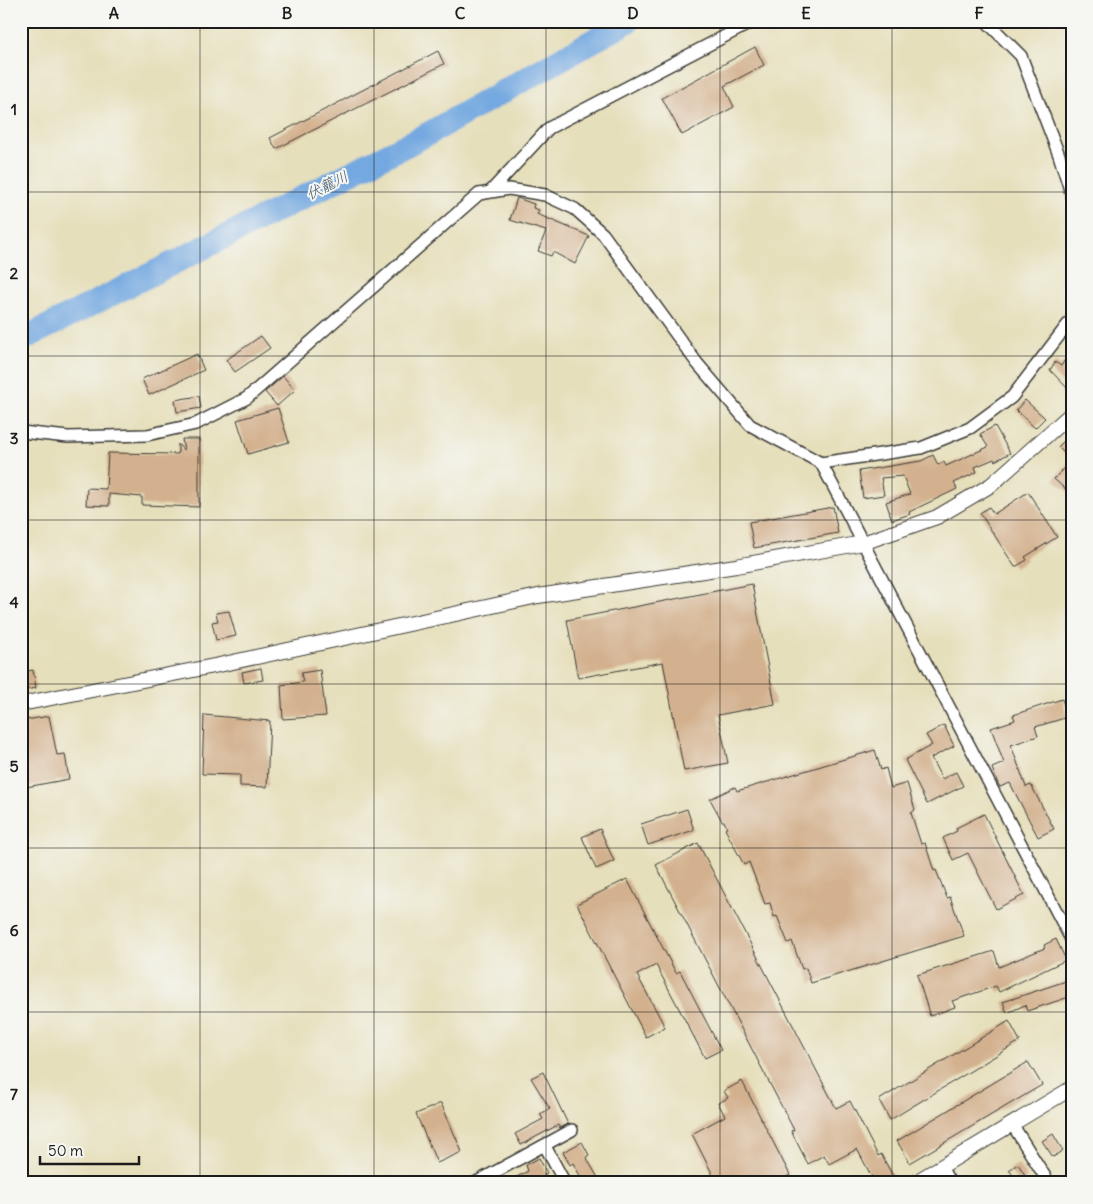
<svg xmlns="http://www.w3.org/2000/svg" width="1093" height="1204" font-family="Delius,'Klee One',sans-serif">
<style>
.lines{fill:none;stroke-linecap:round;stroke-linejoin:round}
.river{stroke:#73a8e0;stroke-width:24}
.building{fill:#d3b18e}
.minor-casing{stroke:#3a3934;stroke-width:14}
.tertiary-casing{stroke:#3a3934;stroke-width:16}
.minor{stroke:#fff;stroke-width:11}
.tertiary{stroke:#fff;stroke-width:14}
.grid{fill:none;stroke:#1c1c1c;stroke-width:1;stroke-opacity:0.55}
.labels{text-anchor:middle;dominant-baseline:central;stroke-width:4;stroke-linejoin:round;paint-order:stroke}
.water-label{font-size:15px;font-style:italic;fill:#3f546a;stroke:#f6f6f2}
.neatline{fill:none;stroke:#1c1c1c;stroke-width:2}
.grid-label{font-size:16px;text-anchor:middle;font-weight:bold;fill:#1c1c1c}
</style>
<rect width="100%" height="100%" fill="#f6f6f2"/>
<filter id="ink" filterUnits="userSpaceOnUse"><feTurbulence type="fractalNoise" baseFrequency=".02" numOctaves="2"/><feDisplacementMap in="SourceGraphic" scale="10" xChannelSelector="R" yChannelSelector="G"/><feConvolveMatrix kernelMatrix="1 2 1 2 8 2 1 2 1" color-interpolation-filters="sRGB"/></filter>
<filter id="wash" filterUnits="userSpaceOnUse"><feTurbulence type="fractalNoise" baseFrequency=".0096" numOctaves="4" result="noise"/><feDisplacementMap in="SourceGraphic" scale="20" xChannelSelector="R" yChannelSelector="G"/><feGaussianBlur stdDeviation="1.12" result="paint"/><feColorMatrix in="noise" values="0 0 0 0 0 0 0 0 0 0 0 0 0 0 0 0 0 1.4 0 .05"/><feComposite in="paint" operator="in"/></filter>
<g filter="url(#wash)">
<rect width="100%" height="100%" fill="#e6dfbb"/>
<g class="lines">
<polyline class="river" points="21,340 426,135 628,21"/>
</g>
<g id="blocks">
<g class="building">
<polygon points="755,47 764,65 724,86 734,107 682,135 662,98"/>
<polygon points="438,51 444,64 276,149 270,138"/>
<polygon points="517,198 534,204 533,208 539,210 537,214 589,236 575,264 553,252 551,256 538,251 546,231 510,220"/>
<polygon points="261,336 270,348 235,372 226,360"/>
<polygon points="197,354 204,370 149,395 142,379"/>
<polygon points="1065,360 1072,364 1072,393 1050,370 1055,362 1061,366"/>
<polygon points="283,376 295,390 277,406 265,392"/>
<polygon points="199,396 201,408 177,412 175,400"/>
<polygon points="1025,400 1045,418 1035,428 1016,410"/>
<polygon points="278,408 289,442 248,454 237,420"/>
<polygon points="995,426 1010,453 995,461 994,459 975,467 977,472 954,483 957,489 909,512 910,514 892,520 886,502 910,494 903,476 881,478 884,495 863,498 859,471 921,461 933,455 938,465 944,462 946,466 988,447 980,434"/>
<polygon points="182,439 199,439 199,507 142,505 142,497 109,494 109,506 86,505 87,488 106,489 108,453 178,454 178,444 184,451"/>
<polygon points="1065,440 1072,446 1072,495 1054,479 1071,460 1058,447"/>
<polygon points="1028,492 1057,537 1025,557 1027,560 1015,567 980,513 989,507 994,514"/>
<polygon points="833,507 838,533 754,548 749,522"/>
<polygon points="752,584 775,704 718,715 728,763 684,771 663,662 578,678 567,620"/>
<polygon points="229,611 236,636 216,640 212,622 218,621 216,613"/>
<polygon points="261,668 263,680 244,683 242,672"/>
<polygon points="33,670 36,688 21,691 21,672"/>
<polygon points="320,670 326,716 283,719 281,685 303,682 301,673"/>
<polygon points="1062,699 1068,717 1035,727 1038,736 1011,745 1026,787 1031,785 1054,829 1038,837 1010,783 1000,787 998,784 992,768 1004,763 991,728 1015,720 1013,715"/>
<polygon points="204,715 270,721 267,787 240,786 240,775 202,774"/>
<polygon points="49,716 57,755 65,754 69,779 21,788 21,721"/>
<polygon points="944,725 954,746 931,758 942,779 956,772 963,786 927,804 905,760 932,745 926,735"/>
<polygon points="875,750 881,770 886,768 891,788 907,783 915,810 911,813 921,844 925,843 934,871 936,870 947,898 950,897 964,936 811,983 806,968 802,969 792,941 788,943 777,916 774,917 770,903 765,904 749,862 744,865 725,829 727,828 724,821 722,821 710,799 735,787 737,791"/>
<polygon points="687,809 694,830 648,845 641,824"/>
<polygon points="984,814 1024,895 996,909 968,853 953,860 943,838 957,831 956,828"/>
<polygon points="600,829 614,861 596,869 582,837"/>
<polygon points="698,843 836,1108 850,1101 878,1156 881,1154 894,1178 884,1183 875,1183 857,1149 829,1164 824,1155 808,1164 791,1131 794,1130 656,865"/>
<polygon points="627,879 676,973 680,971 721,1050 705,1058 656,965 637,975 665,1027 646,1037 577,904"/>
<polygon points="1056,939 1066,960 999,992 996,986 952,1001 955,1007 930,1016 917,975 994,951 999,967 1045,948 1044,945"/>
<polygon points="1072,979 1072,996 1027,1011 1025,1005 1007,1013 1003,1002"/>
<polygon points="1009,1021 1020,1041 890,1120 879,1100"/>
<polygon points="1028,1062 1042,1085 910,1163 897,1141"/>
<polygon points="543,1072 568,1124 560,1128 558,1125 521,1145 515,1134 543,1119 540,1114 550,1109 531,1078"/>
<polygon points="742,1081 790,1175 775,1183 717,1183 692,1134 725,1116 718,1103 728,1098 724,1091"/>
<polygon points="441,1103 462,1152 437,1163 416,1114"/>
<polygon points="1053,1134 1063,1151 1053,1157 1042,1141"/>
<polygon points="582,1142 589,1155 586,1157 601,1183 584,1183 573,1163 570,1165 563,1152"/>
<polygon points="539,1158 547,1173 544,1175 545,1178 535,1183 506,1183 528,1171 526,1165"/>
<polygon points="1018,1164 1027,1178 1019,1183 1009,1170"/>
</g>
</g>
</g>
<g filter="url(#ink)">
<use href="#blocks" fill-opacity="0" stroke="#3a3934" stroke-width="1"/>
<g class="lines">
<defs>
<g id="minor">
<polyline points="986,21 1021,56 1059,155 1072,196"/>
<polyline points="490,192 549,128 754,21"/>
<polyline points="1072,319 1012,397 970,428 921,448 821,463 1072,941"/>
<polyline points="21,432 68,437 147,435 196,424 247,398 479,194 509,189 545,195 575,209 603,234 697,363 750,425 821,463"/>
<polyline points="1012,1124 1049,1183"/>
<polyline points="545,1146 565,1183"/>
<polyline points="941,1167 950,1183"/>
<polyline points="475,1183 572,1130"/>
</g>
<g id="tertiary">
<polyline points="21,704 219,665 538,596 736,566 863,543 937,517 991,485 1072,413"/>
<polyline points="914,1183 1072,1088"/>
</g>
</defs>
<use href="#minor" class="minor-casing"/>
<use href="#tertiary" class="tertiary-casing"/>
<use href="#minor" class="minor"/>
<use href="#tertiary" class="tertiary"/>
</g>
</g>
<path class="grid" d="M200 21V1183M374 21V1183M546 21V1183M720 21V1183M892 21V1183M21 192H1072M21 356H1072M21 520H1072M21 684H1072M21 848H1072M21 1012H1072"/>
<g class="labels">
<g class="water-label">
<text transform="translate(327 185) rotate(-27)">伏籠川</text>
</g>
</g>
<rect width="1093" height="1204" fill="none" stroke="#f6f6f2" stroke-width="55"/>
<path d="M40 1156v8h99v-8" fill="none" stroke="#1c1c1c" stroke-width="2.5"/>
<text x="48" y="1156" font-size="15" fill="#1c1c1c" stroke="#f6f6f2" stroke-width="4" paint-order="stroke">50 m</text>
<rect x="28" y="28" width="1038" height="1148" class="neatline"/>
<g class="grid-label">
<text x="114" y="19">A</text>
<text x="287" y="19">B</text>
<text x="460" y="19">C</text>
<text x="633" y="19">D</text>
<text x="806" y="19">E</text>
<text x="979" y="19">F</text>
<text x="14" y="115">1</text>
<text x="14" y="279">2</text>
<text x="14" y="444">3</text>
<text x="14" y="608">4</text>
<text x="14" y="772">5</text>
<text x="14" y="936">6</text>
<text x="14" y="1100">7</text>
</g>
</svg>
